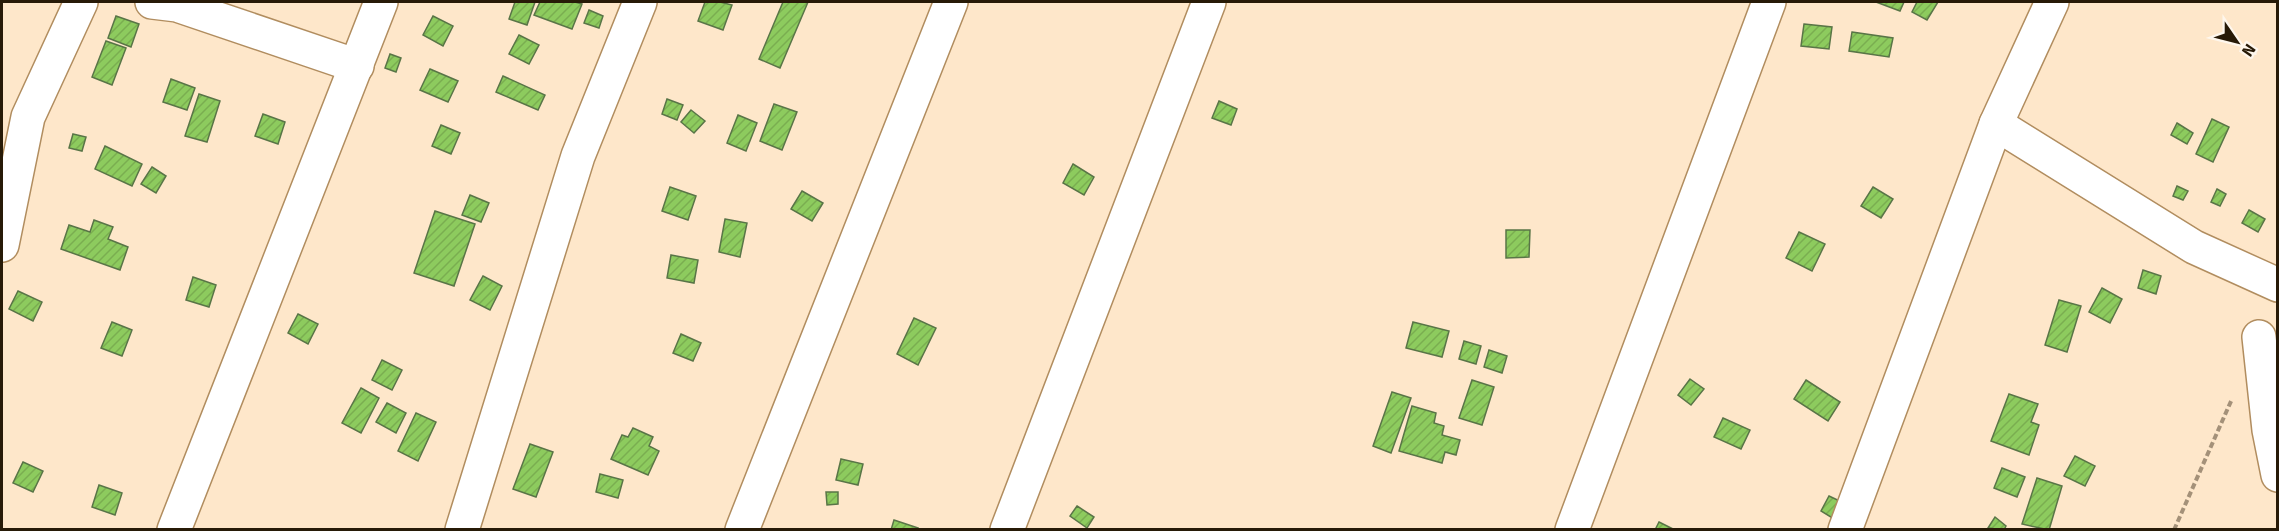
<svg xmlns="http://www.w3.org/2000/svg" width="2279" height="531" font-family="Signika,sans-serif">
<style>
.building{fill:url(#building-hatch);stroke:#597547;stroke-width:1.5}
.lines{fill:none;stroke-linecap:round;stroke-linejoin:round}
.minor-casing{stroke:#b18d5f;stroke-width:36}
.path{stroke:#a49179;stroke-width:4;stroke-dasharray:6 3;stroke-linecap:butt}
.minor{stroke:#fff;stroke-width:33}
</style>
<defs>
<pattern id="building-hatch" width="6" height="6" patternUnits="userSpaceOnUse" patternTransform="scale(1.5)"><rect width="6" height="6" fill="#8dcb5e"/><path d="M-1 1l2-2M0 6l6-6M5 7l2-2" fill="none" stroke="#7aae50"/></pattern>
</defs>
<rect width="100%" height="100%" fill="#fee7ca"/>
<g class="building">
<polygon points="515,2 535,2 527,25 509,19"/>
<polygon points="540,2 575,2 582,4 572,29 534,15"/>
<polygon points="705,2 720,2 732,5 723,30 698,21"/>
<polygon points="783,2 808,2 780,68 759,59"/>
<polygon points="1876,2 1904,2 1900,11"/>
<polygon points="1917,2 1938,2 1927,20 1912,12"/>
<polygon points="589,10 603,16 599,28 584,23"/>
<polygon points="116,16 139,24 131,47 108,38"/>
<polygon points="433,16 453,26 443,46 423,35"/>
<polygon points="1804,24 1832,27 1829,49 1801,46"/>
<polygon points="1852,32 1893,38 1889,57 1849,51"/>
<polygon points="519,35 539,45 529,64 509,54"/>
<polygon points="106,41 126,48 112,85 92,77"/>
<polygon points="390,54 401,58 396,72 385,68"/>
<polygon points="430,69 458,81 448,102 420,90"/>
<polygon points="503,76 545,95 538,110 496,92"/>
<polygon points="171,79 195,88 187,110 163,102"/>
<polygon points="199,94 220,101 207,142 185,136"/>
<polygon points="667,99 683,105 677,120 662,114"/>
<polygon points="1219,101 1237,109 1231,125 1212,118"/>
<polygon points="774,104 797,112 782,150 760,141"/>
<polygon points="691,110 705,121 694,133 681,122"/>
<polygon points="263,114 285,122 278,144 255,136"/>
<polygon points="738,115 757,123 746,151 727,143"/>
<polygon points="2212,119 2229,127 2213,162 2196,154"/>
<polygon points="2177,123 2193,133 2187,144 2171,135"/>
<polygon points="441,125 460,133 451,154 432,146"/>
<polygon points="73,134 86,137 82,151 69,148"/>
<polygon points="105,146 142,164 132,186 95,169"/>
<polygon points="1073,164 1094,177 1084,195 1063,183"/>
<polygon points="152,167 166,176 156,193 141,184"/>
<polygon points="2177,186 2188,191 2183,200 2173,196"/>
<polygon points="670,187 696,196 688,220 662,211"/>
<polygon points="1873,187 1893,199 1881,218 1861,206"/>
<polygon points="2217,189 2226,194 2220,206 2211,202"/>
<polygon points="802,191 823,203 812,221 791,209"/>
<polygon points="470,195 489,203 481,222 462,215"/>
<polygon points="2249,210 2265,219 2258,232 2242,223"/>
<polygon points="435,211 475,224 454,286 414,273"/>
<polygon points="725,219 747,223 740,257 719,252"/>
<polygon points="94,220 113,227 108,239 128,247 120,270 61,249 69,225 90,232"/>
<polygon points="1506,230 1530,230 1529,257 1506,258"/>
<polygon points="1799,232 1825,244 1812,271 1786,258"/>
<polygon points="671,255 698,260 694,283 667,278"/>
<polygon points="2143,270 2161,276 2156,294 2138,288"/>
<polygon points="483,276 502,286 490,310 470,300"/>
<polygon points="193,277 216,285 209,307 186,300"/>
<polygon points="2102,288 2122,299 2110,323 2089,312"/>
<polygon points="18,291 42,302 33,321 9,309"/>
<polygon points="2059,300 2081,306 2067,352 2045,345"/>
<polygon points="298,314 318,324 308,344 288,333"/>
<polygon points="914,318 936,328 918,365 897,354"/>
<polygon points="112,322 132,330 122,356 101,348"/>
<polygon points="1413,322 1449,331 1442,357 1406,348"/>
<polygon points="681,334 701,343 693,361 673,353"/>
<polygon points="1464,341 1481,346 1476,364 1459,359"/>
<polygon points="1489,350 1507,356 1502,373 1484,367"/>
<polygon points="382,360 402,370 392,390 372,380"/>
<polygon points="1690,379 1704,389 1691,405 1678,395"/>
<polygon points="1472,380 1494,387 1482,425 1459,418"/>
<polygon points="1806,380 1840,402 1828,421 1794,399"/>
<polygon points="361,388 379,398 361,433 342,423"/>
<polygon points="1392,392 1411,398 1391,453 1373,446"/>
<polygon points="2009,394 2038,404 2031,422 2039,425 2029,455 1991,441"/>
<polygon points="387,403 406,413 396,433 376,422"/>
<polygon points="1412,406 1436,413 1434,423 1444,426 1442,435 1460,440 1456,455 1445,452 1442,463 1399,451"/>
<polygon points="416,413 436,422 418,461 398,451"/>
<polygon points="1723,418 1750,430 1741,449 1714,437"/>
<polygon points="633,428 653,437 649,446 659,451 648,475 611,459 622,435 628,437"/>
<polygon points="530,444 553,452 536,497 513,489"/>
<polygon points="2075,456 2095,466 2085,486 2064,476"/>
<polygon points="841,459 863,464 858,485 836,480"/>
<polygon points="23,462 43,471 33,492 13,483"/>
<polygon points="2002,468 2025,477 2017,497 1994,488"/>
<polygon points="600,474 623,480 618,498 596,492"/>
<polygon points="2037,478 2062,486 2049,530 2022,524"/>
<polygon points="99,485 122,493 115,515 92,507"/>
<polygon points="826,492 838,492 838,504 827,505"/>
<polygon points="1829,496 1844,503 1834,519 1821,511"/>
<polygon points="1077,506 1094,517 1087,528 1070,516"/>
<polygon points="1995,517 2006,526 2004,530 1988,528"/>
<polygon points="894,520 918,528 917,530 891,530"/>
<polygon points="1659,522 1675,530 1655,530"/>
</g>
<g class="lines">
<defs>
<g id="minor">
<polyline points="152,2 177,5 357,66"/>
<polyline points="1996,124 2194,247 2278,285"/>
<polyline points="2,245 28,117 81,2"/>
<polyline points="2259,337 2269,430 2278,475"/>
<polyline points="174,530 381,2"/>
<polyline points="462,530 578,156 640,2"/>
<polyline points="742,530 951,2"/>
<polyline points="1007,530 1209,2"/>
<polyline points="1572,530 1769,2"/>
<polyline points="1845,530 1996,124 2052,2"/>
</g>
</defs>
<use href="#minor" class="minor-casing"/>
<polyline class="path" points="2174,530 2232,399"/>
<use href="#minor" class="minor"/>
</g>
<rect width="2279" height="531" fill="none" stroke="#271a07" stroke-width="6"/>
<g transform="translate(2237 42) rotate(125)" stroke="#fef7ed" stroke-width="4.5" paint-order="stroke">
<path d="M0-4.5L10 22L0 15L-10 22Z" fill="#271a07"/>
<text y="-9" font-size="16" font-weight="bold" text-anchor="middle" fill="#271a07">N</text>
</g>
</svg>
